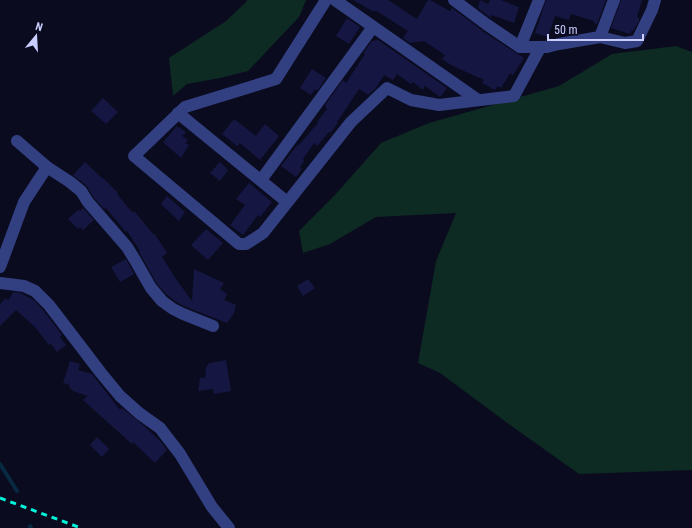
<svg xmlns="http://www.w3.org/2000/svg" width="692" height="528" font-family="'Roboto Condensed',sans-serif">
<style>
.green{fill:#0d2a23}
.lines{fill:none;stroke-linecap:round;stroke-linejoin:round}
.stream{stroke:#072942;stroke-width:4}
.building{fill:#151642}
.minor{stroke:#324082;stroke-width:12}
.rail{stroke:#00f4da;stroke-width:3;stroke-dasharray:6 5;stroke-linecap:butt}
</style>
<rect width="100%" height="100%" fill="#0b0b1f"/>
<g class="green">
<polygon points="247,0 306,0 299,17 248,71 220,78 187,84 173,96 169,58 226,21 246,2"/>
<polygon points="676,46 692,52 692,470 579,474 506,422 440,373 418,363 436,261 456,213 376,217 330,244 303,253 299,231 333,197 381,143 429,123 559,86 612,54"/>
</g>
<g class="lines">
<g class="stream">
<polyline points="0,464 17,491"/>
<polyline points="30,526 31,528"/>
</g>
</g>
<g class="building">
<polygon points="353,0 388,0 417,19 428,0 430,0 450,11 452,8 483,31 482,31 524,58 513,75 510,73 501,88 498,86 495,90 482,83 484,80 451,65 442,59 445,55 424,41 410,43 403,38 408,31 375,10 374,12"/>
<polygon points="480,0 488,4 490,0 501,0 519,7 514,23 492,15 491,18 478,8"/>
<polygon points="546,0 606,0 597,24 594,23 594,21 571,14 569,20 555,16 548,37 535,33"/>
<polygon points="621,0 642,0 637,17 639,18 639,21 633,31 631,31 630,34 611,28"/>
<polygon points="347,18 360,27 349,44 336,36"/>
<polygon points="378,40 447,88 440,97 425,86 423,90 413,82 411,84 397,74 393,80 384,75 376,88 368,95 359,89 337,122 338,123 330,133 329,132 317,146 314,143 303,159 304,162 300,167 302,169 296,177 281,166 298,144 299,145 318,123 317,122 327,109 325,105 343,80 346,83 365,54 363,53 372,41"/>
<polygon points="312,69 326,78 317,91 315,89 311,95 300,88"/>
<polygon points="103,98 118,112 106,124 91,111"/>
<polygon points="234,119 256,136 265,124 279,136 260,160 240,143 237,146 222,134"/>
<polygon points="177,126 186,132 182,136 188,140 185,143 189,145 181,158 163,142"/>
<polygon points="85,162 102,178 103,178 118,193 117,194 132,212 135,212 153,234 154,233 167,253 162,257 176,279 192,301 194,269 224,283 220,289 227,294 224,300 236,305 234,313 227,323 186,307 176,302 168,295 167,295 157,284 139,252 140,251 127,231 126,232 106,208 104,209 94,198 86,185 73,175"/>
<polygon points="220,162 228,170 220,181 210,173"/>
<polygon points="249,183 272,202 260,217 258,215 243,235 230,225 245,205 236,199"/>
<polygon points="167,196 185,212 179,221 161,204"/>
<polygon points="83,208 94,220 83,230 80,227 78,229 68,219 78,210 80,211"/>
<polygon points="206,229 223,243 208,260 191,245"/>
<polygon points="126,259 134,274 120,282 111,267"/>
<polygon points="308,279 315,288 303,296 297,286"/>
<polygon points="13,292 21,293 35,301 43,310 62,335 60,337 66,345 57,352 51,344 49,345 35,327 16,310 0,326 0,304 6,298 8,301"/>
<polygon points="226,360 231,391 214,394 213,389 198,391 200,378 205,378 206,368 209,363"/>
<polygon points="70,361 80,364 78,370 92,374 120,410 122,408 142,424 162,443 167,450 155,463 133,442 132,444 83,400 88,396 73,391 69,387 70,385 63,383"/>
<polygon points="97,437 109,449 102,457 90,445"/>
</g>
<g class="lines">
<g class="minor">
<polyline points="326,0 276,79 185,107 134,156 239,244 246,244 263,233 351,122 387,88 411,100 439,105 514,96 540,48"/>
<polyline points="335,0 478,100"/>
<polyline points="454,0 486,24 520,47 547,47 559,44 600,37 625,43 637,41 652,10 655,0"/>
<polyline points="600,37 614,0"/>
<polyline points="520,47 539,0"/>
<polyline points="178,113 287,202"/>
<polyline points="17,141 47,167 70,182 81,191 88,202 127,247 135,260 151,288 162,301 173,309 183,314 213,326"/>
<polyline points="261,180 373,27"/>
<polyline points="0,267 24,202 47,167"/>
<polyline points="0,283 24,286 35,291 49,305 101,373 120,396 139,413 160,428 180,454 212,507 229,528"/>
</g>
<polyline class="rail" points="0,498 81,528"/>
</g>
<g transform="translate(36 36) rotate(18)" stroke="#0b0b1f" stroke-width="3" paint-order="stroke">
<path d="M0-3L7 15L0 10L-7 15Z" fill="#c9ceff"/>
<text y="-6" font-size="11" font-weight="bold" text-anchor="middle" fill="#c9ceff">N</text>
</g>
<path d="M548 34v6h95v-6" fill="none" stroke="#c9ceff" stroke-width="2"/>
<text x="554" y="34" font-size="12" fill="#c9ceff" stroke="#0b0b1f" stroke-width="3" paint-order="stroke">50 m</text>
</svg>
